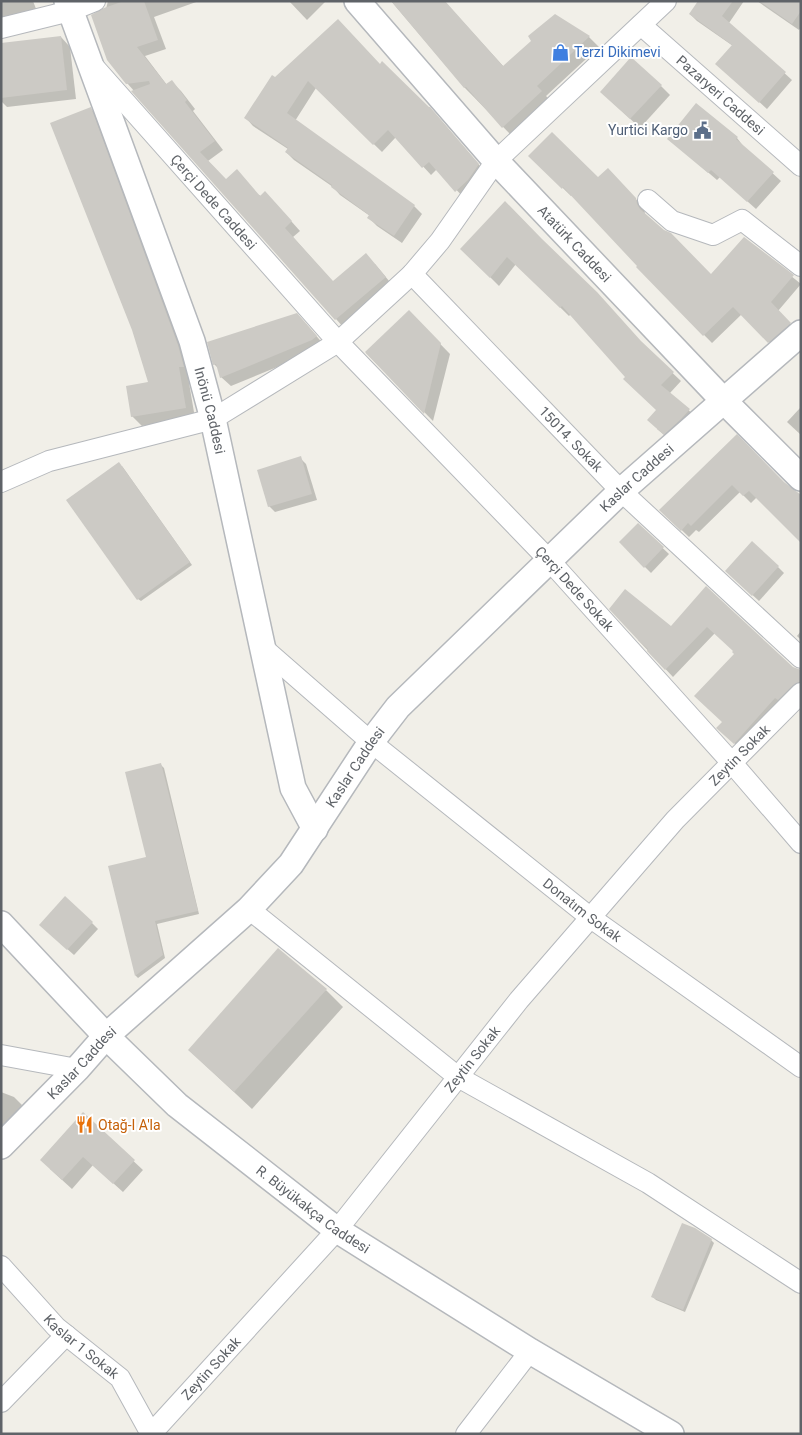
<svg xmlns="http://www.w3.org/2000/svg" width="802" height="1435" font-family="Roboto,sans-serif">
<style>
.shadow{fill:#0003}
.building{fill:#cccac5}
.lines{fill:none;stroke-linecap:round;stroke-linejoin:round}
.minor-casing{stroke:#b5b8bc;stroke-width:22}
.tertiary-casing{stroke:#b5b8bc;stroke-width:28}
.minor{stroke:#fff;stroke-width:20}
.tertiary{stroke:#fff;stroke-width:25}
.labels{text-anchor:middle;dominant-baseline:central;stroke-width:4;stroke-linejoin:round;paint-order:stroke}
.shop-label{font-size:14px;fill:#366cbe;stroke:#fff;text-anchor:start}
.street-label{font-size:14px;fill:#5f6368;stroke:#fff}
.service-label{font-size:14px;fill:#4e5e75;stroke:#fff;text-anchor:end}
.food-label{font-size:14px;fill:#c56008;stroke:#fff;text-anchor:start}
</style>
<rect width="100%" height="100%" fill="#f1efe8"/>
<g class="shadow">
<polygon points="1,1 33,1 38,14 1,24"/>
<polygon points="108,1 199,1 154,17 166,49 145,56 167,85 172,82 181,91 195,109 193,111 223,150 208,161 226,180 274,202 300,231 293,237 333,282 375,264 394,287 344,328 127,83 106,9"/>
<polygon points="289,1 326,1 307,20"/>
<polygon points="391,1 444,1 504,67 533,41 555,16 589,37 599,47 546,96 552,102 513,137 465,88"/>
<polygon points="699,1 744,1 729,23 792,80 767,109 724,70 733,46 697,21 690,14"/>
<polygon points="757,1 801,1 801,27 799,30"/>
<polygon points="61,37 70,47 76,99 7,107 1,101 1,44"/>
<polygon points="380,66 437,116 486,173 464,198 437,169 431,175 396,137 382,152 316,88 295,121 414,206 422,214 402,243 377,226 369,218 370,216 340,195 333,187 294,160 286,152 288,149 253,126 246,118 276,79"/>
<polygon points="661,86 670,95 640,128 611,101"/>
<polygon points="90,108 100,118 193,377 188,377 195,418 142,426 132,416 149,383"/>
<polygon points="737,138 744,147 781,181 756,209 720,177 717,180 669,139"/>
<polygon points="530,156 598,179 616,178 644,208 645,214 711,276 744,238 801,284 778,311 798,332 777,350 742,314 712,343 637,267 638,266 572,195 571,196"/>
<polygon points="505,202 646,348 681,381 670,393 697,418 673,442 657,429 657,410 571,314 569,316 516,264 499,286 462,249"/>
<polygon points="418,321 450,354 433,421 366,353"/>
<polygon points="306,324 325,346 321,349 231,386 221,377 218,368 214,364"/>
<polygon points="801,407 801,435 787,422"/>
<polygon points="737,436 784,484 757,497 751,503 740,492 699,532 696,530 689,537 668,517"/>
<polygon points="300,458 306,464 317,500 275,512 269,506"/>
<polygon points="122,466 192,565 141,601 138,599"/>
<polygon points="638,525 669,554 651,573 620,542"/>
<polygon points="778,567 784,573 759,601 733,577"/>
<polygon points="707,588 792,668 801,671 801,691 742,750 725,735 724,722 735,651 715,633 673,677 638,640 671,627"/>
<polygon points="801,631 801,640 797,636"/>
<polygon points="161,765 164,768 199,914 157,924 165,958 138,978 136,976 109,867 148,858"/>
<polygon points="92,923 98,929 74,955 47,931"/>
<polygon points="326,990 343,1007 252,1109 189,1050"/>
<polygon points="1,1092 14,1097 22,1105 14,1128 1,1141"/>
<polygon points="83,1114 143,1170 123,1192 93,1165 72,1189 50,1169"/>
<polygon points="711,1240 714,1243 685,1312 656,1300 653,1297"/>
</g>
<g class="building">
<polygon points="124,1 144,1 158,40 137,47 166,84 172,80 187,100 185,102 215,141 200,152 226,179 237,169 260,196 265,191 292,221 285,228 333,281 366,253 386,277 335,320 131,91 150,84 149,81 126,84 107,60 91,15 104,8"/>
<polygon points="391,1 445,1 503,66 531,41 528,36 555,14 590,36 537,86 542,91 502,128 466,87 464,88"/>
<polygon points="698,1 733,1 722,16 786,72 759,103 715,64 732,45 689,14"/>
<polygon points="759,1 801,1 801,11 792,24"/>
<polygon points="338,19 380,64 382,61 429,107 430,107 479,164 468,180 455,192 429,162 422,168 388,130 373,145 308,81 287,113 415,205 394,236 367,218 369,215 331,187 332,185 285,152 288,148 244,118 272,75 275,77"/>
<polygon points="61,36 67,90 1,98 1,43"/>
<polygon points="631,57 662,85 630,119 600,92"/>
<polygon points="696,103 738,137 736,139 774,172 747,202 711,170 708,173 667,139"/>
<polygon points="91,107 178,345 184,367 179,367 186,408 131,417 126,386 148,382 132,330 50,123"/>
<polygon points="552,132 598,177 608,168 636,198 637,204 640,209 664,230 671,233 711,274 744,237 794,275 771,302 791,323 768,343 733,307 703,336 636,267 637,266 563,187 562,189 528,156"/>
<polygon points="505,201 542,239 597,292 641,341 674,372 661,385 690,409 681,419 664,435 647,420 656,410 623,379 625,377 562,306 560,308 507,257 490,278 460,249"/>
<polygon points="409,310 441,343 424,414 365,352"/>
<polygon points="297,313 317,336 312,340 220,378 216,364 213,365 207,342"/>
<polygon points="737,434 784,482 801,495 801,543 749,491 743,496 732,485 691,526 688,523 681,531 659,510"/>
<polygon points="301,456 312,494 268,507 257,470"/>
<polygon points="119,462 190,562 137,600 66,500"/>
<polygon points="638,523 664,547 644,568 619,542"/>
<polygon points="752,541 779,566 752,596 725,571"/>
<polygon points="706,586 793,667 801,670 801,681 793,685 778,700 775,698 734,744 716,728 722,722 694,696 734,654 732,652 733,651 707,627 665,670 647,651 648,649 638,640 609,609 625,589 671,626"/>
<polygon points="161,763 198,911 155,921 163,955 135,976 108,866 146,857 125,772"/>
<polygon points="65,896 93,922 67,950 39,925"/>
<polygon points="278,948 327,989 234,1092 188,1050"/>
<polygon points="83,1112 135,1160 113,1184 83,1157 62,1180 40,1160"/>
<polygon points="682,1223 695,1228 712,1239 683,1310 651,1297"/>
</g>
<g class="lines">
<defs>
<g id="minor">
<path id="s1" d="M641 25 801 166"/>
<polyline points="1,28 70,11 95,1"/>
<path id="s2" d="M95 68 338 342 549 560 732 763 801 843"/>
<polyline points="648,200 672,221 713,235 742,220 801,266"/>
<path id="s3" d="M412 274 621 491 801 658"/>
<polyline points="1,482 49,461 213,419 338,342 412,274 440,241 496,161 666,1"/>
<path id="s4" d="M261 646 371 742 591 918 801 1067"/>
<polyline points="249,909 458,1077 648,1183 801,1283"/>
<polyline points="1,1055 77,1069"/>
<path id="s5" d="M1 1266 56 1327 120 1378 151 1434"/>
<polyline points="1,1402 66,1335"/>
<path id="s6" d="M151 1434 337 1230 519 1000 675 820 801 693"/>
<polyline points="466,1434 530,1351"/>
</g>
<g id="tertiary">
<path id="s7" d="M67 1 192 341 213 419 293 788 315 829"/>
<path id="s8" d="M357 1 496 161 723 400 801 478"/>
<path id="s9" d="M1 924 106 1036 177 1105 337 1230 530 1351 671 1434"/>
<path id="s10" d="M1 1146 77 1069 106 1036 249 909 291 864 371 742 398 707 621 491 801 333"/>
</g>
</defs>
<use href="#minor" class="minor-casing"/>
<use href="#tertiary" class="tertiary-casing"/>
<use href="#minor" class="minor"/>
<use href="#tertiary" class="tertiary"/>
</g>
<defs>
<symbol id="shop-bare" viewBox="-9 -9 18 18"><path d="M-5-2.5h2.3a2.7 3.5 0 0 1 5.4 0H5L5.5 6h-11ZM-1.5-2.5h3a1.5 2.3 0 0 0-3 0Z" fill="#3f7fe0" stroke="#fff" stroke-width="2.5" paint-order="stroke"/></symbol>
<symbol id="civic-bare" viewBox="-9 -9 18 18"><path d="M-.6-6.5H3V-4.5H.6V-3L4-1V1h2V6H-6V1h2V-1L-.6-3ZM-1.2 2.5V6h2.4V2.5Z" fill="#5c6f8a" stroke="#fff" stroke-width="2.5" paint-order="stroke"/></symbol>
<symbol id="restaurant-bare" viewBox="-9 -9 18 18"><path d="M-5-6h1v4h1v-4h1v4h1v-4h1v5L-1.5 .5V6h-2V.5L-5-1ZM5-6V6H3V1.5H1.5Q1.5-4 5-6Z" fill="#e8710a" stroke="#fff" stroke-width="2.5" paint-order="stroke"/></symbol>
</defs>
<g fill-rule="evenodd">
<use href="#shop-bare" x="548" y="40" width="25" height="25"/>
<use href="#civic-bare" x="690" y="118" width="25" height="25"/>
<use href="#restaurant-bare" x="72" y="1112" width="25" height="25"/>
</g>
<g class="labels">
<g class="shop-label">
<text x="574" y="52">Terzi Dikimevi</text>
</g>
<g class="street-label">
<text stroke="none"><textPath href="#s1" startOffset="106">Pazaryeri Caddesi</textPath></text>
<text stroke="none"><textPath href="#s2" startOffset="179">Çerçi Dede Caddesi</textPath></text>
<text stroke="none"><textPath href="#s8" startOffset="326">Atatürk Caddesi</textPath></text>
<text stroke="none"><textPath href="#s7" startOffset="434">Inönü Caddesi</textPath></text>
<text stroke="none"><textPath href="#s3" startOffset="229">15014. Sokak</textPath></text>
<text stroke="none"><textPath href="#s10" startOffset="926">Kaslar Caddesi</textPath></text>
<text stroke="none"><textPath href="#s2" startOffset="708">Çerçi Dede Sokak</textPath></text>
<text stroke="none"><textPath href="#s6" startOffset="899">Zeytin Sokak</textPath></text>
<text stroke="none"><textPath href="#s10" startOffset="521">Kaslar Caddesi</textPath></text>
<text stroke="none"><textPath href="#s4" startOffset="416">Donatım Sokak</textPath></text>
<text stroke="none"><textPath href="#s6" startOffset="494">Zeytin Sokak</textPath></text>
<text stroke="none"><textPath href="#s10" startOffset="116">Kaslar Caddesi</textPath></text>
<text stroke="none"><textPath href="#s9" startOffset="424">R. Büyükakça Caddesi</textPath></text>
<text stroke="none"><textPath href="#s5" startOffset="114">Kaslar 1 Sokak</textPath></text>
<text stroke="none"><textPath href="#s6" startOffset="89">Zeytin Sokak</textPath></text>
</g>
<g class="service-label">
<text x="688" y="130">Yurtici Kargo</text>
</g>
<g class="food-label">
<text x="98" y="1125">Otağ-I A'la</text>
</g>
</g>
<rect width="802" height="1435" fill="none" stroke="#5f6368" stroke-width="5"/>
</svg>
